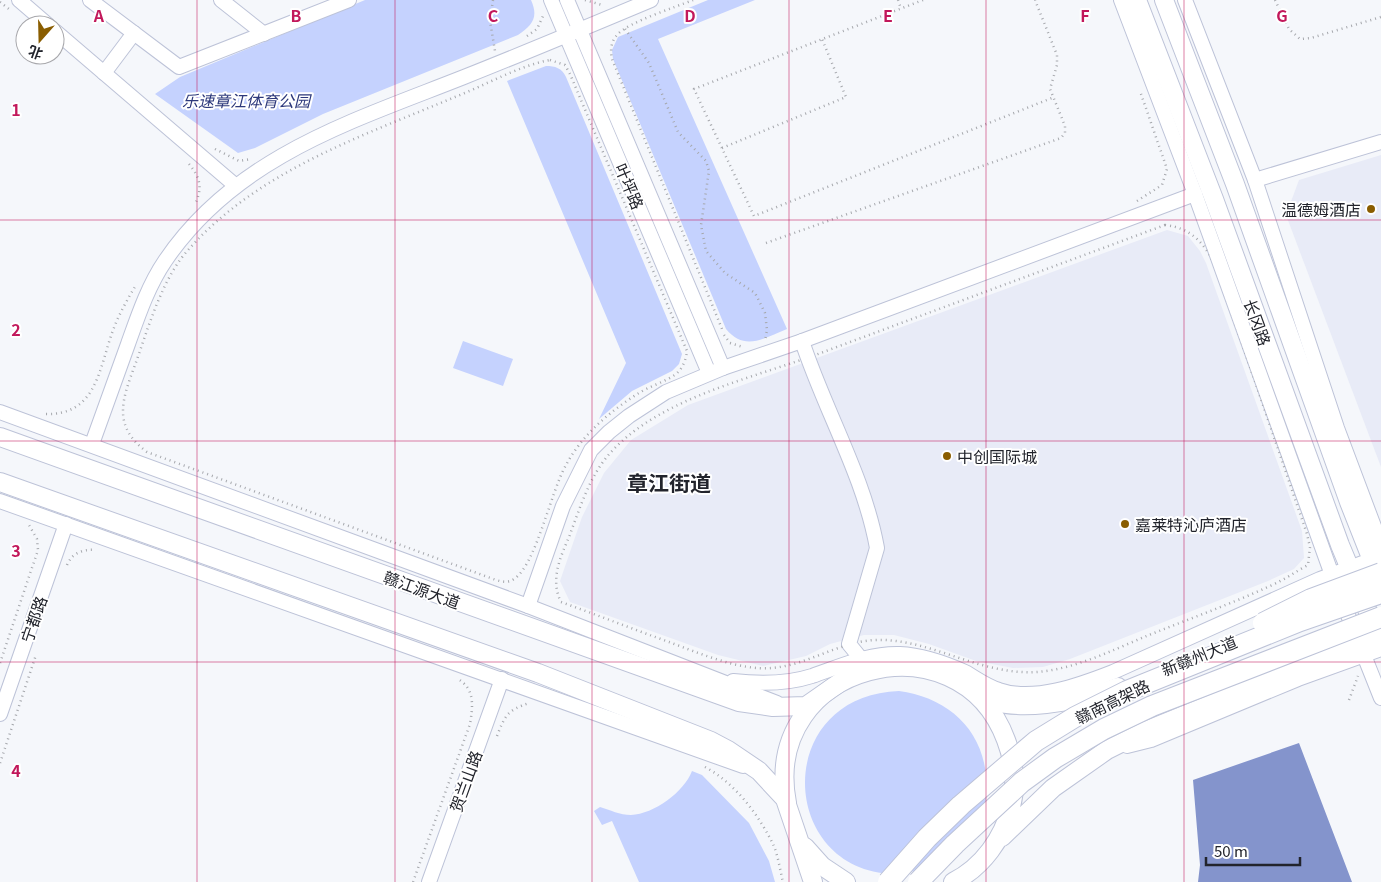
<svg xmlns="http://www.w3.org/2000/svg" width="1381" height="882" font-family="Georgia,'Noto Sans SC',serif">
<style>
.built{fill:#e8ebf7}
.green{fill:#c5d2fe}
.water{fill:#8494cc}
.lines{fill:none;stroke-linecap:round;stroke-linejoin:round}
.minor-casing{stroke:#bdc3d8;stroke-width:16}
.major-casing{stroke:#bdc3d8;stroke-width:20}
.path{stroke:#a6a8ad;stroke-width:2.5;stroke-dasharray:1 4;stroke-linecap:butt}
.minor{stroke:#fff;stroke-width:14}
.major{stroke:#fff;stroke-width:18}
.highway-bridge-casing{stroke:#bdc3d8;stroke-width:22;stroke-linecap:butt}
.highway-bridge{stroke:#fff;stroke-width:20}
.grid{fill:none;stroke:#c2185b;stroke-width:1;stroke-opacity:0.55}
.poi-dot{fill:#8a5d00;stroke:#fff;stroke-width:2}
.labels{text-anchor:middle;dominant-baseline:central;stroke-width:4;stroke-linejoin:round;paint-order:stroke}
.park-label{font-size:16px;font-style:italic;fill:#2c387b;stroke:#fff}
.street-label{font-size:16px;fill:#22242c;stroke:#fff}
.poi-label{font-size:16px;fill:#22242c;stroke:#fff;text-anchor:start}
.district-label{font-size:21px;font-weight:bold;fill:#22242c;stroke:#fff}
.grid-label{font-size:16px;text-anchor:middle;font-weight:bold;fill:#c2185b;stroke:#fff;stroke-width:4;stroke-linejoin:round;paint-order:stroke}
</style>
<rect width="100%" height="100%" fill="#f5f7fb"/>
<g class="built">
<polygon points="1381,155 1381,467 1286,215 1299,180"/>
<polygon points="1167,230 1188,236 1200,251 1206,263 1302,531 1304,558 1294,569 1268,581 1070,659 1043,667 1013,668 976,661 929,644 894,635 864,635 830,644 806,656 763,666 718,655 570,602 560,581 582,517 604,473 631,440 688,405"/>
</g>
<g class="green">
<path d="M365 0H531C539 18 532 25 518 35L323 114 255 148 238 153 155 94 180 77Z"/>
<path d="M708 0H755L658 39 787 329C764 338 745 352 726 329L613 59 612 50 618 37Z"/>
<path d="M546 66C555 66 562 68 566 77L682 354 679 364 672 371 632 391 599 419 626 363 507 81Z"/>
<polygon points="463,341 513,359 503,386 453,368"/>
<path d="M899 691C945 697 982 727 986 776 987 785 988 801 982 809 974 823 956 835 944 846 927 863 920 874 894 874 778 871 771 696 899 691Z"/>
<path d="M692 771 702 775 749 823 769 861 775 882H639L612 821 602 825 594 811 600 807C610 810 620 815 631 815 654 814 684 792 692 771Z"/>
</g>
<polygon class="water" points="1299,743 1352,882 1198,882 1200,865 1193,780"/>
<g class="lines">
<defs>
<g id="minor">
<polyline points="19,0 48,25"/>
<polyline points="90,0 179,67 349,0"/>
<polyline points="221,0 264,34"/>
<polyline points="551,0 709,373"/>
<polyline points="567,0 723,368"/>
<polyline points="1121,0 1195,194 1332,575 1381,698"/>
<polyline points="1185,0 1255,180 1337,428 1381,545"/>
<polyline points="55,31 236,186"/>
<polyline points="104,73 134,33"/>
<polyline points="1255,180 1381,142"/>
<path d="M802 341C825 411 864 476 877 548L849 644 866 665"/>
<polyline points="0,412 528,606 777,703"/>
<path d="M92 444C104 411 116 378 128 344 138 316 148 286 165 261 236 156 353 121 464 77 527 52 589 26 651 0"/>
<polyline points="0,501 743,766"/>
<polyline points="528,606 563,506 591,450 609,432 629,416 666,392 723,368 802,341 1195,194"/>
<path d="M733 681C759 684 787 684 812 676 841 666 869 653 900 654 922 655 945 663 965 672 976 678 986 686 999 690 1034 702 1080 685 1113 672L1320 579 1381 556"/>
<polyline points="0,714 66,524"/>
<polyline points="1127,746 1151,740 1298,679 1381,649"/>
<polyline points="429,882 502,679"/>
</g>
<g id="major">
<polyline points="1137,0 1214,199 1340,545 1381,643"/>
<polyline points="1164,0 1235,184 1349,502 1381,583"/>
<polyline points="0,437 739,702 773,707 806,706 842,681"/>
<polyline points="0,482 538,673 711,741 728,750 759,771 785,799 813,882"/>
<path d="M976 694C1010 716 1082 701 1118 687"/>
<path d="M787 803C760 663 959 613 1006 740 1014 761 1017 784 1011 807 1003 838 983 867 953 882"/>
<polyline points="1002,837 1053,788 1107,750 1145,731 1381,635"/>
<polyline points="805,847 822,866 846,882"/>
</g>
</defs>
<use href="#minor" class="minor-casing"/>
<use href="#major" class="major-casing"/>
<g class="path">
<polyline points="493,0 490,21 495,51"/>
<polyline points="585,0 602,5"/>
<path d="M693 0C676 7 629 22 618 34 611 41 610 50 612 59L722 329"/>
<polyline points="898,0 901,9"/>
<polyline points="923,0 694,89 754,216 1052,98"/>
<polyline points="1275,0 1289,29 1300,39 1311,38 1381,17"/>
<polyline points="0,2 9,9"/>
<polyline points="625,29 649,63 678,132 706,161 709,171 701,225 706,251 725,273 755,293 765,313 767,330 765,341"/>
<polyline points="527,36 537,29 543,16"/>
<path d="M550 60 565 65 570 74 687 351C686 359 683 368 676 374 665 382 650 386 639 393 610 411 582 435 566 465 551 491 536 565 514 579 508 583 503 582 496 580L147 452C112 426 122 400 135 365 148 329 162 278 189 249 258 171 362 136 455 97 486 85 518 66 550 60Z"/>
<polyline points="722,148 846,97 822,39"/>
<polyline points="215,149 239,161 251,159"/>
<path d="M189 164C200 177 203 188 195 204"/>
<polyline points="1137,201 1162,185 1167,169 1140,91"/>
<path d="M1165 225C1192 228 1205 244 1216 267L1307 534 1310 547 1308 565C1295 572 1284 580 1270 586 1231 604 1189 619 1149 635 1110 651 1064 675 1021 672 970 669 925 638 875 640 838 642 808 665 772 668 740 671 699 653 669 642 633 629 597 615 561 602 550 580 560 558 569 537 580 508 590 474 612 451 663 396 758 377 826 351 939 309 1052 267 1165 225Z"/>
<polyline points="766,243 1061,138 1065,133 1065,126 1050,89 1057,65 1057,55 1035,0"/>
<polyline points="724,335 730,343 743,347"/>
<path d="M46 414C96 415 99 370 112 333 118 316 127 300 136 285"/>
<path d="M67 565C72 553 83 549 95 550"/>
<polyline points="0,663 38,550 37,539 29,525"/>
<polyline points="1349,700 1358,676"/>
<path d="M497 736C505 715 508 710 529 703"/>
<polyline points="0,763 36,655"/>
<path d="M705 767C735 783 758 814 773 844 778 855 780 870 783 882"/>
<path d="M413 882 470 724C473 706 475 689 458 679"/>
</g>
<use href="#minor" class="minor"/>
<use href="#major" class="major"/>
<defs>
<g id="highway-bridge">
<polyline points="1263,623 1311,599 1381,573"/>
<polyline points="888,882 927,838 961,805 1036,741 1075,717 1127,691 1300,621 1381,593"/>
<polyline points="918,882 955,844 1022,782 1055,758 1104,729 1152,706 1381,617"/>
</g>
</defs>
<use href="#highway-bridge" class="highway-bridge-casing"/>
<use href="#highway-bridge" class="highway-bridge"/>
</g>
<path class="grid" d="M197 0V882M395 0V882M592 0V882M789 0V882M986 0V882M1184 0V882M0 220H1381M0 441H1381M0 662H1381"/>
<g class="poi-dot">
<circle cx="1371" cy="209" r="5"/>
<circle cx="947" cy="456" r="5"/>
<circle cx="1125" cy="524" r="5"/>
</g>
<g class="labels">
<g class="park-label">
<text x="246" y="100">乐速章江体育公园</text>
</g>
<g class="street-label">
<text transform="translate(630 186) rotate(67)">叶坪路</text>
<text transform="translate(1258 322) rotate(70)">长冈路</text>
<text transform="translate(422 589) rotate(20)">赣江源大道</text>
<text transform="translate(33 619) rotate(-71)">宁都路</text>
<text transform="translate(1199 655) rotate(-22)">新赣州大道</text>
<text transform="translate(1112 701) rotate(-26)">赣南高架路</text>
<text transform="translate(465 781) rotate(-70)">贺兰山路</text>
</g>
<g class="poi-label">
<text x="1361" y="209" text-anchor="end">温德姆酒店</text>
<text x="957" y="456">中创国际城</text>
<text x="1135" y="524">嘉莱特沁庐酒店</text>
</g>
<g class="district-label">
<text x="669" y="482">章江街道</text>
</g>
</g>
<g class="grid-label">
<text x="99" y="22">A</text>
<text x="296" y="22">B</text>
<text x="493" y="22">C</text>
<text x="690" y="22">D</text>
<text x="888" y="22">E</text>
<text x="1085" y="22">F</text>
<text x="1282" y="22">G</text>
<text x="16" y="116">1</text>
<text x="16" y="336">2</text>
<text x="16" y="557">3</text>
<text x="16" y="777">4</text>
</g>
<g transform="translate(40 40) rotate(200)"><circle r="24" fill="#ffffff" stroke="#a7a7ab"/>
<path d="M0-4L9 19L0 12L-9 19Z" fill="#8a5d00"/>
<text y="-8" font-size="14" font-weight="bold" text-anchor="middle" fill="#22242c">北</text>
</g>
<path d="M1206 857v8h94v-8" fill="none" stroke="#22242c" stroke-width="2.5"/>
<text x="1214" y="857" font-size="15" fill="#22242c" stroke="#ffffff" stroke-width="4" paint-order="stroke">50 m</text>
</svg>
